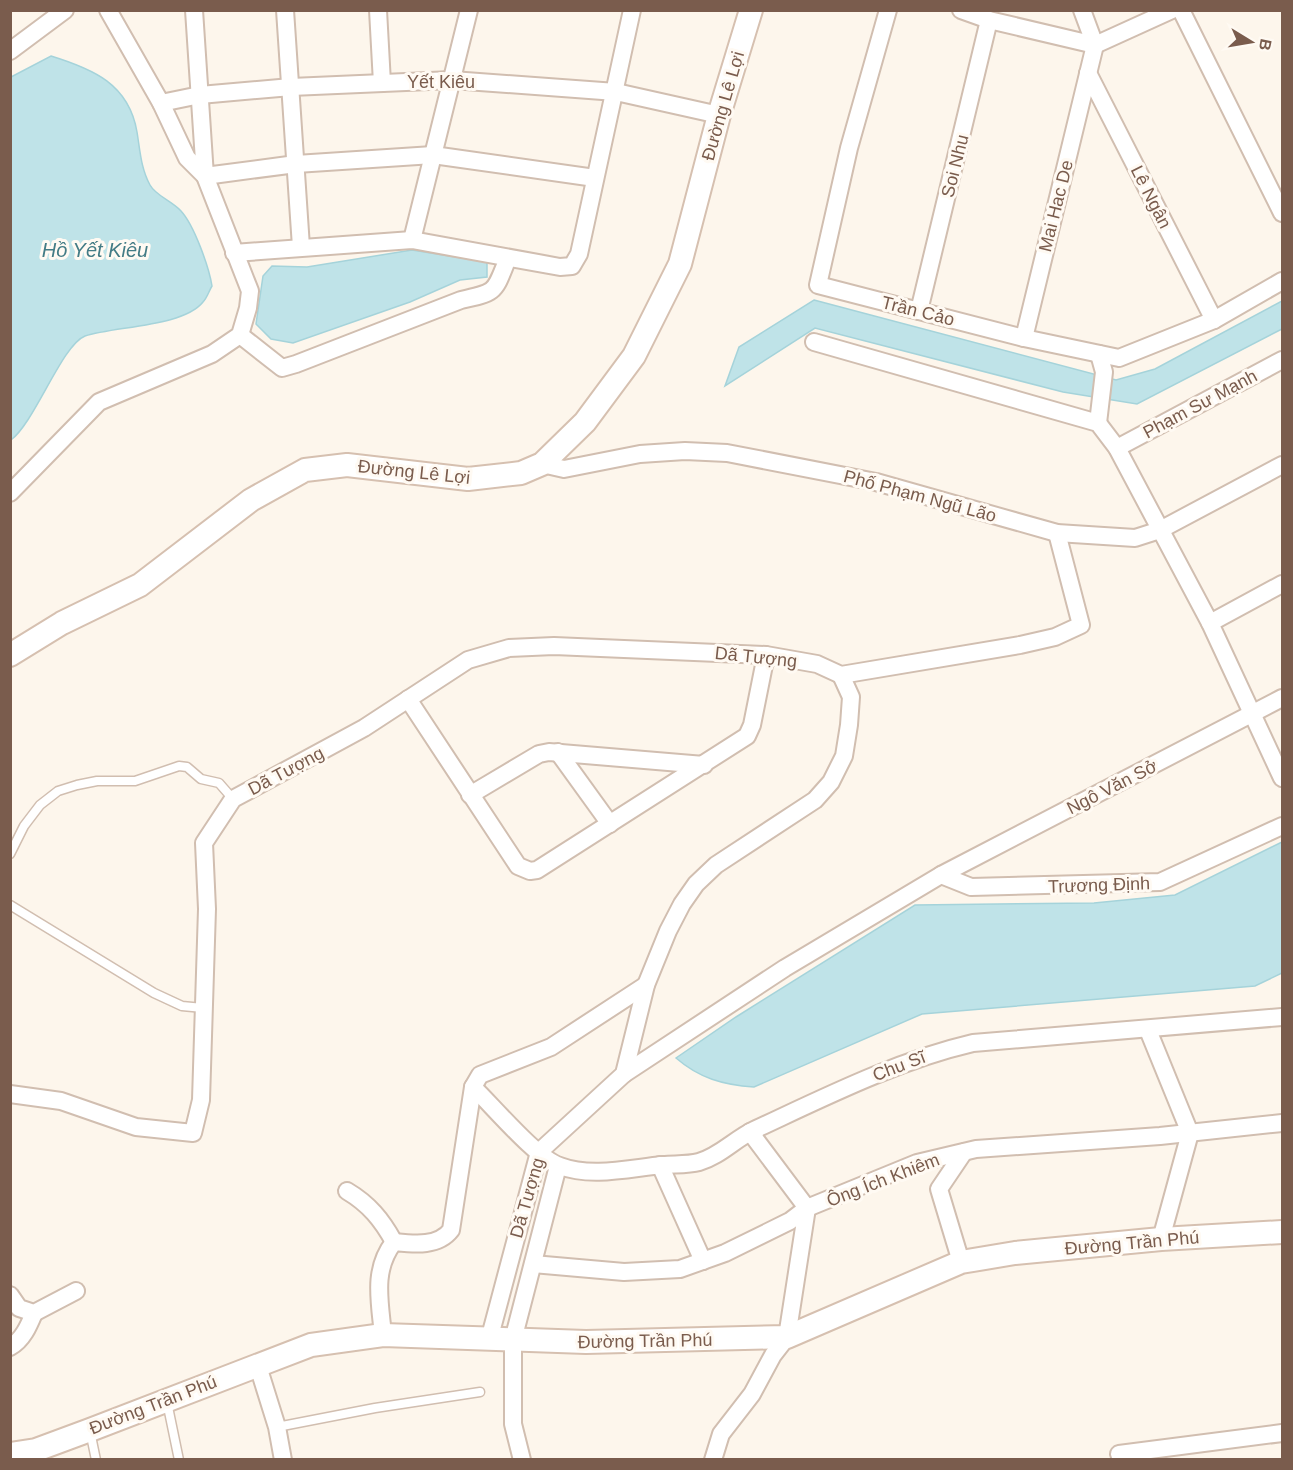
<svg xmlns="http://www.w3.org/2000/svg" width="1293" height="1470" font-family="Helvetica,sans-serif">
<style>
.water{fill:#bfe3e8;stroke:#a5d3da;stroke-width:1.5}
.lines{fill:none;stroke-linecap:round;stroke-linejoin:round}
.lane-casing{stroke:#d1beb0;stroke-width:11}
.street-casing{stroke:#d1beb0;stroke-width:20}
.secondary-casing{stroke:#d6c0b0;stroke-width:26}
.lane{stroke:#fff;stroke-width:8}
.street{stroke:#fff;stroke-width:16}
.secondary{stroke:#fff;stroke-width:22}
.labels{text-anchor:middle;dominant-baseline:central;stroke-width:6;stroke-linejoin:round;paint-order:stroke}
.street-label{font-size:18px;fill:#7a5c4d;stroke:#fffaf3}
.water-label{font-size:20px;font-style:italic;fill:#437c86;stroke:#fffaf3}
</style>
<rect width="100%" height="100%" fill="#fdf6ec"/>
<g class="water">
<path d="M51 56C93 69 129 84 137 132 140 150 141 169 150 185 156 196 172 201 181 211 194 225 209 267 212 286 209 291 207 298 203 302 183 327 115 326 85 336 62 345 35 422 11 440V77Z"/>
<polygon points="412,250 487,262 487,277 460,280 410,302 293,343 271,339 256,324 263,276 272,266 307,267"/>
<polygon points="814,300 1116,380 1155,369 1282,301 1282,329 1137,404 1063,392 815,328 725,386 739,347"/>
<path d="M1282 842V973L1255 986 922 1014 754 1087C723 1085 699 1078 676 1058L736 1017 915 905 1094 903 1175 895Z"/>
</g>
<g class="lines">
<defs>
<g id="lane">
<polyline points="10,854 24,826 40,805 58,791 77,785 97,781 135,781 179,766 187,767 201,779 219,783 233,799"/>
<polyline points="10,905 154,993 182,1006 203,1008"/>
<polyline points="167,1402 179,1460"/>
<polyline points="277,1427 375,1408 480,1392"/>
<polyline points="90,1431 96,1460"/>
</g>
<g id="street">
<polyline points="194,10 205,176 296,164 433,155 595,178"/>
<polyline points="285,10 301,247"/>
<polyline points="378,10 382,83"/>
<polyline points="888,10 849,148 818,285 1024,338 1119,358 1214,320 1282,281"/>
<polyline points="961,10 989,20 1095,45 1172,10"/>
<polyline points="1181,10 1282,213"/>
<polyline points="10,51 65,10"/>
<polyline points="1088,73 1214,320"/>
<polyline points="161,103 200,95 291,87 452,80 616,92 719,115"/>
<polyline points="412,240 469,10"/>
<polyline points="234,253 412,240 560,267 572,266 579,254 632,10"/>
<polyline points="919,311 989,20"/>
<path d="M240 335 282 368 296 364 461 300C498 292 494 292 508 258"/>
<polyline points="1024,338 1095,45 1082,10"/>
<polyline points="814,342 1098,423 1117,448 1210,623 1282,778"/>
<polyline points="1098,423 1104,372 1099,354"/>
<polyline points="1117,448 1282,360"/>
<polyline points="542,464 564,469 640,454 685,451 727,453 876,482 1057,533 1135,538 1160,530 1282,465"/>
<polyline points="10,493 99,402 212,354 240,335 248,308 250,291 205,176 187,158 161,103 108,10"/>
<polyline points="1210,623 1282,584"/>
<polyline points="408,699 518,866 530,871 537,870 747,736 752,725 766,655"/>
<polyline points="558,752 610,824"/>
<polyline points="470,795 539,754 549,752 704,765"/>
<polyline points="941,875 971,887 1160,882 1282,826"/>
<polyline points="1148,1030 1190,1133 1161,1239"/>
<polyline points="624,1074 785,968 941,875 1282,698"/>
<path d="M473 1087C492 1105 537 1159 560 1166 592 1178 630 1168 663 1165 675 1164 688 1165 699 1162 720 1156 735 1139 754 1130 825 1097 896 1061 973 1043L1282 1017"/>
<polyline points="10,1094 61,1101 136,1127 193,1133 201,1100 207,909 204,843 233,799 364,728 468,660 509,648 554,646 766,655 817,664 841,675 1020,645 1055,637 1081,625 1057,533"/>
<polyline points="660,1165 703,1261"/>
<path d="M347 1191C369 1204 382 1220 394 1242"/>
<polyline points="961,1262 939,1189 964,1152"/>
<polyline points="533,1264 624,1272 680,1269 725,1253 790,1221 807,1208 917,1163 976,1149 1160,1136 1282,1123"/>
<polyline points="10,1295 19,1308 34,1313 76,1291"/>
<path d="M383 1335C380 1302 372 1270 394 1242 414 1244 438 1247 451 1230L473 1087 480 1075 551 1047 646 985"/>
<polyline points="489,1340 539,1152 624,1074 646,985 668,931 682,904 696,884 716,865 815,800 831,782 844,756 849,725 851,697 841,675"/>
<path d="M10 1347C23 1340 29 1325 34 1313"/>
<polyline points="257,1363 277,1427 283,1460"/>
<polyline points="1119,1454 1282,1433"/>
<polyline points="522,1460 513,1424 513,1340 558,1166"/>
<polyline points="713,1460 721,1434 752,1394 773,1355 787,1337 807,1208 750,1132"/>
</g>
<g id="secondary">
<polyline points="10,655 62,623 140,585 251,500 305,470 347,465 468,479 521,473 542,464 585,422 634,356 680,264 719,115 751,10"/>
<polyline points="10,1454 36,1450 90,1430 311,1345 383,1335 586,1342 787,1337 961,1262 1015,1253 1161,1239 1282,1232"/>
</g>
</defs>
<use href="#lane" class="lane-casing"/>
<use href="#street" class="street-casing"/>
<use href="#secondary" class="secondary-casing"/>
<use href="#lane" class="lane"/>
<use href="#street" class="street"/>
<use href="#secondary" class="secondary"/>
</g>
<g class="labels">
<g class="street-label">
<text x="441" y="82">Yết Kiêu</text>
<text transform="translate(723 106) rotate(-74)">Đường Lê Lợi</text>
<text transform="translate(955 166) rotate(-76)">Soi Nhu</text>
<text transform="translate(1151 197) rotate(63)">Lê Ngân</text>
<text transform="translate(1056 206) rotate(-76)">Mai Hac De</text>
<text transform="translate(918 311) rotate(14)">Trần Cảo</text>
<text transform="translate(1200 404) rotate(-28)">Phạm Sư Mạnh</text>
<text transform="translate(414 472) rotate(6)">Đường Lê Lợi</text>
<text transform="translate(920 496) rotate(15)">Phố Phạm Ngũ Lão</text>
<text transform="translate(756 657) rotate(6)">Dã Tượng</text>
<text transform="translate(286 771) rotate(-28)">Dã Tượng</text>
<text transform="translate(1112 787) rotate(-27)">Ngô Văn Sở</text>
<text transform="translate(1099 885) rotate(-2)">Trương Định</text>
<text transform="translate(899 1066) rotate(-21)">Chu Sĩ</text>
<text transform="translate(883 1180) rotate(-21)">Ông Ích Khiêm</text>
<text transform="translate(527 1198) rotate(-74)">Dã Tượng</text>
<text transform="translate(1132 1243) rotate(-5)">Đường Trần Phú</text>
<text transform="translate(645 1341) rotate(-1)">Đường Trần Phú</text>
<text transform="translate(153 1405) rotate(-21)">Đường Trần Phú</text>
</g>
<g class="water-label">
<text x="95" y="250">Hồ Yết Kiêu</text>
</g>
</g>
<rect width="1293" height="1470" fill="none" stroke="#7a5c4d" stroke-width="24"/>
<g transform="translate(1251 42) rotate(101)" stroke="#fffaf3" stroke-width="4.5" paint-order="stroke">
<path d="M0-4.5L10 22L0 15L-10 22Z" fill="#7a5c4d"/>
<text y="-9" font-size="16" font-weight="bold" text-anchor="middle" fill="#7a5c4d">B</text>
</g>
</svg>
